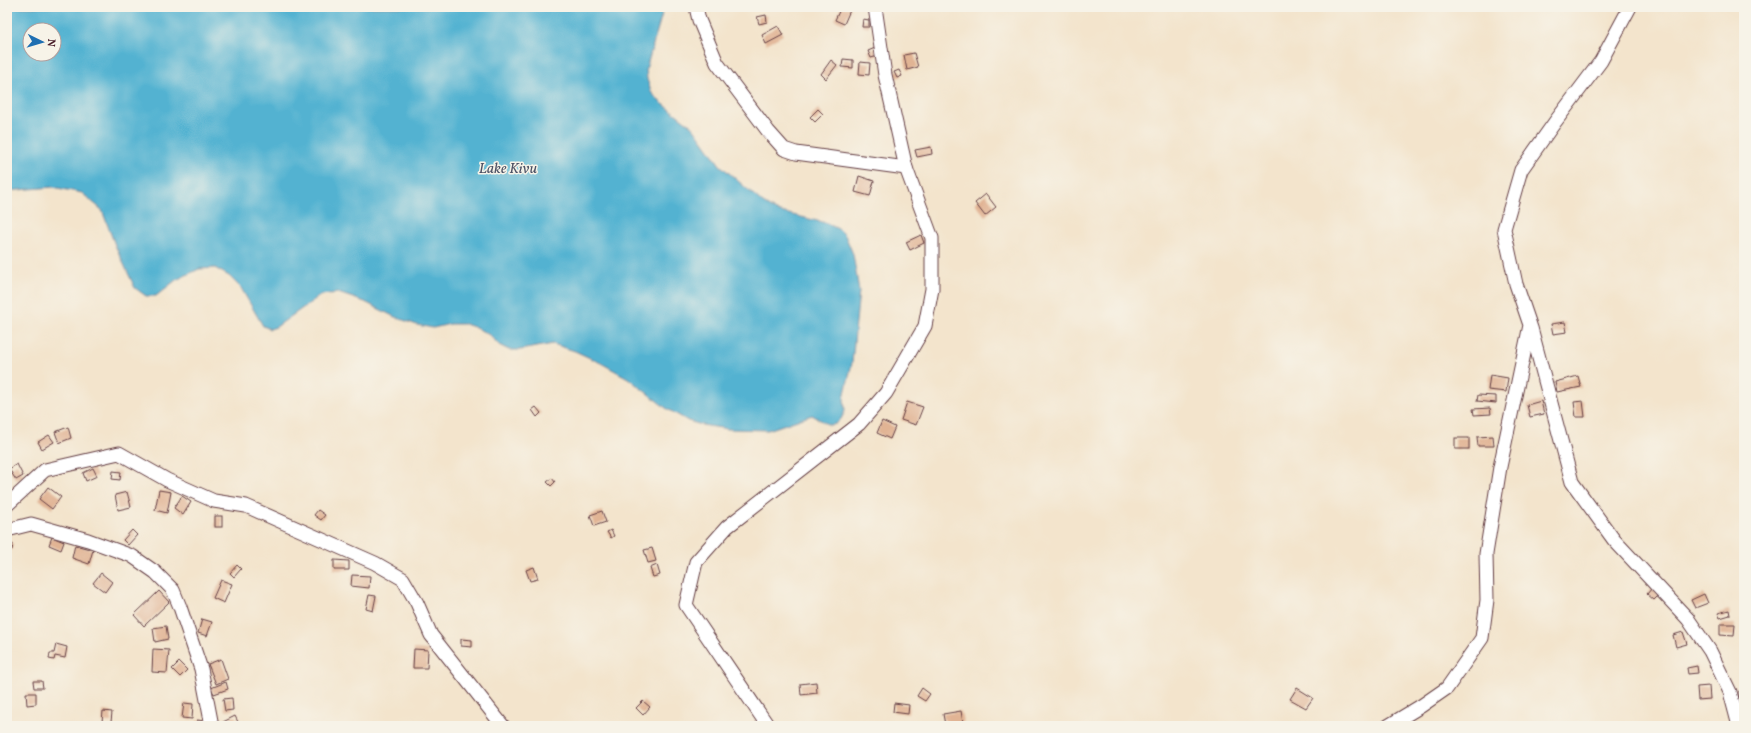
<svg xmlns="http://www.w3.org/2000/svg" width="1751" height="733" font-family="Vollkorn,serif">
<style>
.water{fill:#52b2d1;stroke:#4e687e;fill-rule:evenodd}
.building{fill:#e1b494}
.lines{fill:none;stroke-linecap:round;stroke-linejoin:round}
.minor-casing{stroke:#633d43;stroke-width:15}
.minor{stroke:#fff;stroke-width:13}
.labels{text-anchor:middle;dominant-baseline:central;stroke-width:3;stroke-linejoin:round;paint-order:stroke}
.water-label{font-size:15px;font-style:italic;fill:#4d5265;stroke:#f7f3e8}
</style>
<rect width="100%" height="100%" fill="#f7f3e8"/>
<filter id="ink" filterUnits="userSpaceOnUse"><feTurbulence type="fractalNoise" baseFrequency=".025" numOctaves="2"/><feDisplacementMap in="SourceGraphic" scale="8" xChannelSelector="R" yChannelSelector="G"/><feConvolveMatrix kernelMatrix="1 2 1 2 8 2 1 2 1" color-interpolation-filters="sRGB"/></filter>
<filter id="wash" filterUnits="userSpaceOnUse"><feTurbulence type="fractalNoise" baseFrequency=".012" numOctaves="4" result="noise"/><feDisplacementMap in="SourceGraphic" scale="16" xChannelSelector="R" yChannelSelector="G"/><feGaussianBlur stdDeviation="0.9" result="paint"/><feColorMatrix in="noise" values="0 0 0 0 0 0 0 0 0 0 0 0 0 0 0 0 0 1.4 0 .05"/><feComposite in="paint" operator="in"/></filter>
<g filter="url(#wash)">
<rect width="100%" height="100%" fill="#f3e4cc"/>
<path class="water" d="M7 7H664L646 69 647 79 651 92 658 100 693 127 720 165 763 203 776 211 826 223 840 230 845 235 853 254 859 291 852 363 844 398 845 411 841 419 836 424 829 425 812 415 768 430 728 429 702 425 688 421 666 408 628 378 601 363 575 351 553 344 520 350H509L499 345 491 336 477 328 465 324H450L433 328 417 325 395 317 365 302 338 293 321 295 276 327 270 329 263 326 241 288 229 276 215 268 199 269 176 280 156 296H146L135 288 115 245 102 210 82 193 53 187 7 191ZM30 30H54V54H30Z"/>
<g id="blocks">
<g class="building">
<polygon points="841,7 851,8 844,24 835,20"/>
<polygon points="766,15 767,22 759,24 757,17"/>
<polygon points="863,19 869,20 869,27 862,27"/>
<polygon points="778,26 783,35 766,44 762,35"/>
<polygon points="875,48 878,56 871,58 868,51"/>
<polygon points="914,53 918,67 907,70 904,55"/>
<polygon points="843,59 853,60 853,68 842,67"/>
<polygon points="831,60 837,65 826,79 821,74"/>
<polygon points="860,62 870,63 869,75 859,74"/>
<polygon points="899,70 902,76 897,78 894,72"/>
<polygon points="818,109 823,114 815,122 810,117"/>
<polygon points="931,147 932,154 917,157 915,150"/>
<polygon points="859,176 874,181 870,196 855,192"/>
<polygon points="986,194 996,207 985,216 975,203"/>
<polygon points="921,235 924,243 910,250 906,242"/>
<polygon points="1565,322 1567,332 1553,334 1551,324"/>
<polygon points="1490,375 1508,378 1506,392 1488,390"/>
<polygon points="1578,376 1581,387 1557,392 1555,382"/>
<polygon points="1478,395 1496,396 1496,403 1477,401"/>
<polygon points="1541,401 1544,414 1530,417 1527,405"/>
<polygon points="1583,401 1585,417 1576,417 1574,402"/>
<polygon points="907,402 923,407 916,425 901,420"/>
<polygon points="536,407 541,413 537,417 532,410"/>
<polygon points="1490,408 1491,414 1474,415 1473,409"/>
<polygon points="882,421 895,427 890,439 877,433"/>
<polygon points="68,427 71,438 59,443 55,432"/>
<polygon points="49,435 54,442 42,449 38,442"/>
<polygon points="1493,436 1494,446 1478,446 1477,437"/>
<rect x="1455" y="438" width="14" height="11"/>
<polygon points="17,464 23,476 16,480 9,469"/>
<polygon points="93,468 97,476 86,481 83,473"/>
<polygon points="113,471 121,472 120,480 112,479"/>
<polygon points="552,478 555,482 551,486 547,482"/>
<polygon points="48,487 61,497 52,509 39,499"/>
<polygon points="159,490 171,492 167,513 155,510"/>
<polygon points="127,492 131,507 118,510 115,495"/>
<polygon points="182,496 191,502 183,515 174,508"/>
<polygon points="318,510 325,515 321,520 314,515"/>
<polygon points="602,511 606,522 594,526 590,515"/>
<rect x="215" y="516" width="7" height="11"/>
<polygon points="132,530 137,535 128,545 123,540"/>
<polygon points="611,530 614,536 611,538 607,532"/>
<polygon points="52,537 64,542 61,550 49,545"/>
<polygon points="7,542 13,544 12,550 7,549"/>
<polygon points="75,545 93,550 89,564 72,558"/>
<polygon points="652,548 656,561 648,563 644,550"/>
<polygon points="334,560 349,561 349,570 334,570"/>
<polygon points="237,565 241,569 234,577 230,573"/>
<polygon points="657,565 660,575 653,577 650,568"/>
<polygon points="534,567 538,579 530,581 526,570"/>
<polygon points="101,573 112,582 105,592 93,583"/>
<polygon points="352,575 370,576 369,588 351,586"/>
<polygon points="221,580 232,584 224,603 213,598"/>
<polygon points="1652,588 1659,595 1654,600 1647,594"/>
<polygon points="159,591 169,602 144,626 134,615"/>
<polygon points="1704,594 1708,603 1695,608 1691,600"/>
<polygon points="369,595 376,596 373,611 366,609"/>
<polygon points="1729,610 1730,615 1720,618 1718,613"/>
<polygon points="202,619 212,622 207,636 198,633"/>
<polygon points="1720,624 1735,624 1734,636 1720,635"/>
<polygon points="166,626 168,639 155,642 153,628"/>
<polygon points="1683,632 1687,644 1676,647 1673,635"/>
<polygon points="461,639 472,640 472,647 461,646"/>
<polygon points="56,644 67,647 65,658 55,656 54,660 49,659 50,653 54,653"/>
<polygon points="153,649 169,650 167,673 152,672"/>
<polygon points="414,649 428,650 427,668 413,668"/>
<polygon points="221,659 228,679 216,684 208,664"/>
<polygon points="179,662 187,670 180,677 172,669"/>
<polygon points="1697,666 1698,673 1688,674 1687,668"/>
<polygon points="33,681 42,681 43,688 34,688"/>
<polygon points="226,682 228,689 214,694 211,688"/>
<polygon points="816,682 817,693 801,695 800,684"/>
<polygon points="1709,686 1710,699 1698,700 1697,687"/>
<polygon points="922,688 930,694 925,701 917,696"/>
<polygon points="1297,688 1313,698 1306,708 1290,699"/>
<polygon points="1744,690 1744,699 1740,700 1739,691"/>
<polygon points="26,693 36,693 36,704 27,705"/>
<polygon points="232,698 233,710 225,711 223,699"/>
<polygon points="643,701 650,707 643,715 636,708"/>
<polygon points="184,703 193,704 192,719 182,718"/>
<polygon points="894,703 909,705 908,714 893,712"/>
<polygon points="103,711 112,712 111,722 102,722"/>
<polygon points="961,711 963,723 945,725 943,714"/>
<polygon points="235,716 240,726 225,726 223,722"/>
<polygon points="197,720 205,721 204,726 197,726"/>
</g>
</g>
</g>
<g filter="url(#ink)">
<use href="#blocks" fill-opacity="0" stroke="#633d43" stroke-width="1"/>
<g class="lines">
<defs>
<g id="minor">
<polyline points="696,7 699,20 717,63 768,131 784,149 796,153 906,168"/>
<polyline points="1531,328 1572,482 1614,540 1688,619 1710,651 1730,692 1739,726"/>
<polyline points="7,505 45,470 119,453 167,480 214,501 246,506 375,563 403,579 417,603 431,635 503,726"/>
<polyline points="7,530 31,524 88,540 132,556 155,572 173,590 180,607 201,669 212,726"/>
<polyline points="768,726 686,605 696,562 727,527 859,424 886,393 925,326 932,289 932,238 906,168 885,75 875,7"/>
<polyline points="1388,726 1421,706 1447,688 1482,638 1487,600 1486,554 1500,467 1530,325 1516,284 1504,229 1521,170 1555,122 1601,61 1630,7"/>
</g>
</defs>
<use href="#minor" class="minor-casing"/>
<use href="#minor" class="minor"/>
</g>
</g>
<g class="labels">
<g class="water-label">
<text x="508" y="169">Lake Kivu</text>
</g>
</g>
<rect width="1751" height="733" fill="none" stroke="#f7f3e8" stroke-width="24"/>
<g transform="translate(42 42) rotate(95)"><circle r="19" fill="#f7f3e8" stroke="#b29e9c"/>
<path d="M0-3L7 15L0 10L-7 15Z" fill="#1f6fb2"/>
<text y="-6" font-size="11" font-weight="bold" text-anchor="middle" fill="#4a1f2b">N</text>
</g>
</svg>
